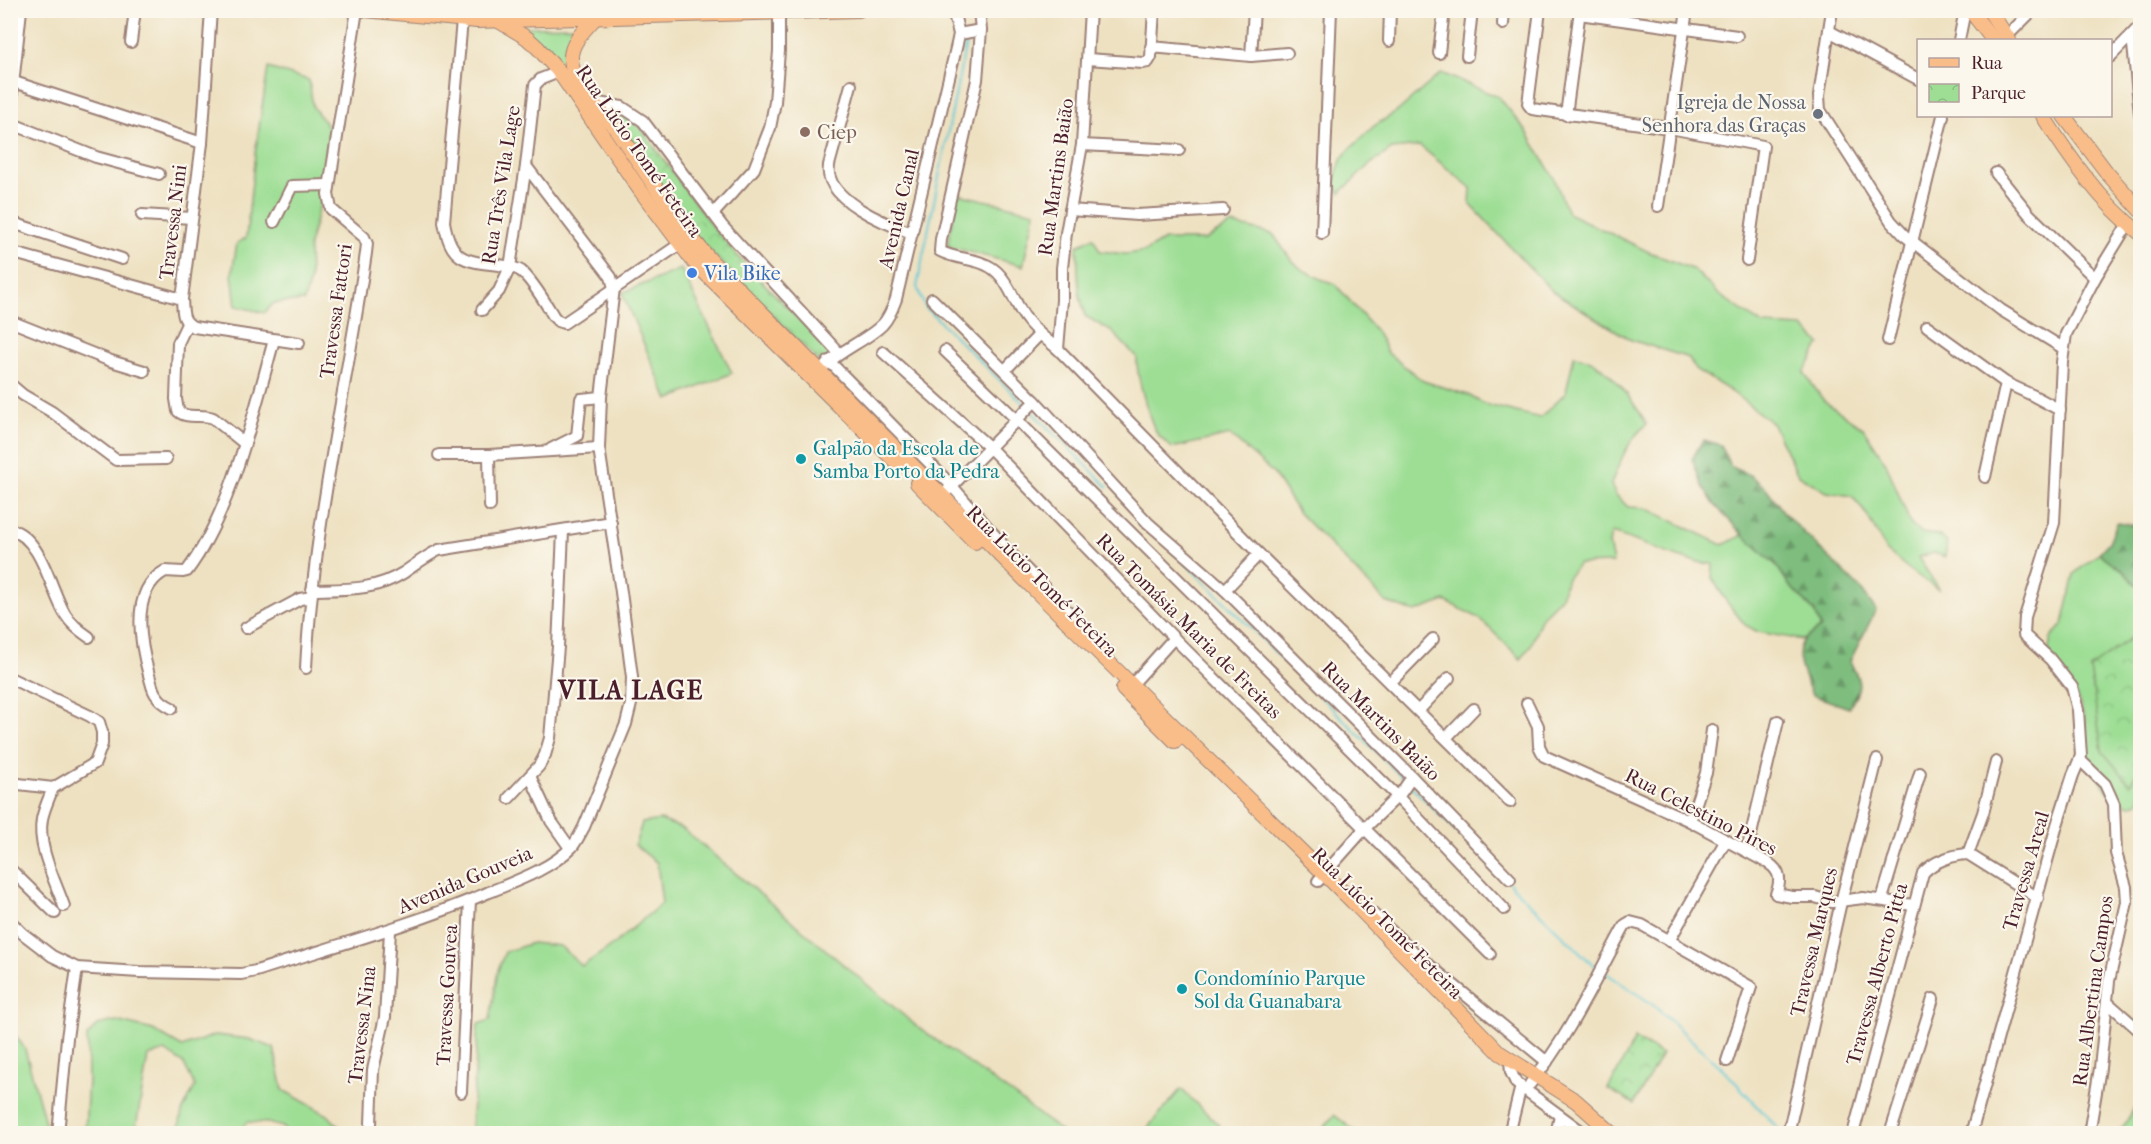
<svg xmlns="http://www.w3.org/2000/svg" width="2151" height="1144" font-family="'IM FELL French Canon',serif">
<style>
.green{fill:#9dde94;stroke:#747e60;stroke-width:1.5}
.forest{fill:url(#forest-firs);stroke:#646e54;stroke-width:1.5}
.park{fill:url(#park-crowns);stroke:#747e60;stroke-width:1.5}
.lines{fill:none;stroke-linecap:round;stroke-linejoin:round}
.stream{stroke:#5dc8d7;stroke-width:2}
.minor-casing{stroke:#9c8076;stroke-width:14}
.major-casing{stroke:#9c8076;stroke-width:16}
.minor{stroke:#fff;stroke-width:10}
.major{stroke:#f9bd89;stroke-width:14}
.worship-dot{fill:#6b7280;stroke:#fbf7ec;stroke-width:2}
.education-dot{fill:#8d6e63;stroke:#fbf7ec;stroke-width:2}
.shop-dot{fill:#3f7fe0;stroke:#fbf7ec;stroke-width:2}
.culture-dot{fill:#0f9aa8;stroke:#fbf7ec;stroke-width:2}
.labels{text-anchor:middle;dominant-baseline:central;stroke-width:4.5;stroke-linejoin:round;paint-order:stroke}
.worship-label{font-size:20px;fill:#5b616d;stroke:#fbf7ec;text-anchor:end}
.education-label{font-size:20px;fill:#785e54;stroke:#fbf7ec;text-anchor:start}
.street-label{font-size:20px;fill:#4a1f2b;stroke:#fbf7ec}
.shop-label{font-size:20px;fill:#366cbe;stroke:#fbf7ec;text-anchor:start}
.culture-label{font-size:20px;fill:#0d838f;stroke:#fbf7ec;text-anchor:start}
.district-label{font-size:26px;font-weight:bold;letter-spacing:1.5px;fill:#4a1f2b;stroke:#fbf7ec}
</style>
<defs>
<pattern id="forest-firs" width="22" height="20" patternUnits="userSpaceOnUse" patternTransform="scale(1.5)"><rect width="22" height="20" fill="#7ebd7e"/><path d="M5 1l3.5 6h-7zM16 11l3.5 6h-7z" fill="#699967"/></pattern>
<pattern id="park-crowns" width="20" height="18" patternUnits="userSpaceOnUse" patternTransform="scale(1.5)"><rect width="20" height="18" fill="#9dde94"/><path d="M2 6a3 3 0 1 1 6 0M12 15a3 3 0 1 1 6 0" fill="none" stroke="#89be80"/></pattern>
</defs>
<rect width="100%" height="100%" fill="#fbf7ec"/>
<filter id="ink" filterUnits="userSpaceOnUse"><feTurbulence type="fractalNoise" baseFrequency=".0167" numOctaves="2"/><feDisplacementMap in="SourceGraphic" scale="12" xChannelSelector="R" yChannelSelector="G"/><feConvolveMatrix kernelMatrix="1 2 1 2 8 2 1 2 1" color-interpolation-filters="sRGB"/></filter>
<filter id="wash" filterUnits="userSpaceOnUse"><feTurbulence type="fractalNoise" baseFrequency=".008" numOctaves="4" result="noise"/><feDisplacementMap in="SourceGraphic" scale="24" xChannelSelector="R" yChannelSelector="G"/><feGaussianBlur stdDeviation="1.35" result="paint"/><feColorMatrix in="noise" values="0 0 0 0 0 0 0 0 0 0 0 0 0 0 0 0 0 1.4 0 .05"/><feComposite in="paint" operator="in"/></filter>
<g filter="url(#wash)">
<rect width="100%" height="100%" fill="#eee1c1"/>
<g class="green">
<path d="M578 26C568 40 562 49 562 67L520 27Z"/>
<polygon points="268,68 309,80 313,107 329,128 322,196 309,245 310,279 304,301 274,303 264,313 236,306 232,274 237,243 246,238 255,154"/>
<polygon points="1441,73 1499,97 1527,132 1554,178 1568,213 1649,252 1694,270 1718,294 1763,325 1803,327 1820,344 1804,373 1824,401 1863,428 1886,463 1911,525 1921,533 1938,535 1947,542 1945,557 1934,553 1918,557 1939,590 1911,571 1886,550 1867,515 1852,496 1827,492 1798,475 1772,423 1732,392 1695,369 1689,358 1631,340 1552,291 1470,204 1471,188 1420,146 1392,149 1368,166 1340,193 1333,183 1342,158 1350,149 1374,126 1398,111"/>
<polygon points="958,194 1035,212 1023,266 947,246"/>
<path d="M1232 224 1273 234 1289 257 1301 269 1321 279 1335 284 1376 331 1388 353 1423 381 1468 395 1484 404 1540 418 1566 392 1574 356C1606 359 1632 400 1647 424 1628 440 1620 461 1611 484L1615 494 1628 507 1646 508 1723 545 1743 535 1777 566 1789 585 1814 611 1821 628 1803 640 1758 632 1745 625 1727 602 1712 578 1713 564C1678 562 1645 542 1611 533L1609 544 1613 563 1579 564 1567 578 1561 597 1542 617 1531 645 1521 659 1479 618 1445 601 1415 612 1386 602 1298 512 1273 473 1230 435 1172 448C1168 444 1162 439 1158 435 1149 421 1136 374 1137 357L1111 331 1085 316 1079 292 1077 246 1093 237 1100 251 1126 254 1146 251 1164 240H1205Z"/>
<polygon points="681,269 732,373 668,400 622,293"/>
<path d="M2099 553 2123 571 2140 589V801L2132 805 2116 802 2082 756C2095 714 2070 684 2048 651L2052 636 2063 625 2074 574Z"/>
<polygon points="661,820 683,829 915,1025 1015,1096 1063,1133 471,1133 478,1024 490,1020 498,970 505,952 532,943 560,946 582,966 613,945 662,903 657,863 635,845 642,823"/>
<polygon points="116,1021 153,1030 182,1047 215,1035 249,1039 274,1048 283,1090 328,1115 345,1133 287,1133 283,1127 268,1123 247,1122 239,1133 178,1133 182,1112 195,1086 184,1064 165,1051 148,1056 135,1133 85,1133 88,1079 87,1037 97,1025"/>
<polygon points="11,1029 25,1049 48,1133 11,1133"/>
<polygon points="1181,1089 1227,1133 1143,1133"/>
<polygon points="2136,1106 2140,1110 2140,1133 2119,1133"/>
<polygon points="1334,1115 1358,1133 1320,1133"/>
</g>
<g class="forest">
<path d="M1703 440 1721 445 1730 466 1751 476 1767 489 1785 514 1860 588 1876 610 1850 661C1862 686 1862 684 1849 708L1812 695C1806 680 1791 654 1805 639 1810 635 1816 631 1821 627L1814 611 1789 585 1777 566 1743 535 1714 504 1702 485 1692 459Z"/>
<polygon points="2117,523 2140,526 2140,589 2123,571 2099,553 2109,542"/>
</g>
<g class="park">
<polygon points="614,116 626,118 640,127 709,222 739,258 830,351 830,355 821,364 692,233"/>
<polygon points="2140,631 2140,767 2130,784 2102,751 2090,668"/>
<polygon points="1635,1039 1662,1054 1634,1104 1608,1089"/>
</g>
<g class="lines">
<g class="stream">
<polyline points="966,42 917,287 925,307 1025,405"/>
<polyline points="1031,411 1108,487"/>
<polyline points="1174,552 1405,780"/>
<polyline points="1411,786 1460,835"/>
<polyline points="1509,883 1589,961 1598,968"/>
<polyline points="1603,971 1652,1004 1724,1070 1783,1134"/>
</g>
</g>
</g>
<g filter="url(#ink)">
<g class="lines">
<defs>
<g id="minor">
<path d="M211 10 202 143 182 299C183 311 181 321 194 327L299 343"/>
<path d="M979 10 981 30 977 80 941 239 940 251C958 261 981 257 997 272 1011 285 1015 306 1027 320 1035 331 1047 340 1058 349L1259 554 1510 802"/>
<polyline points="1540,10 1528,104 1532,109 1670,128 1763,146 1747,260"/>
<polyline points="1832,10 1819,96 1820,110 1891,221 1904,235 2001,310 2063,348"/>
<polyline points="1579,14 1737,36"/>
<path d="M462 20 444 222C451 260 463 261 499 265 506 266 515 267 521 271 533 281 546 304 554 317L558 321 564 323 686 240"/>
<polyline points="1503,24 1504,10"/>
<polyline points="1829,31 1918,79"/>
<polyline points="959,34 981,30"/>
<polyline points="2132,35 2140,114"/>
<polyline points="1959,40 1965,10"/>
<polyline points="2003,40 2033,10"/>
<polyline points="1389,41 1390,10"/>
<polyline points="131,42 135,10"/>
<polyline points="1151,47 1251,56 1287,53"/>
<polyline points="1439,53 1444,10"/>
<polyline points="1251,56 1254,10"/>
<polyline points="1467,56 1472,10"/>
<polyline points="2110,57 2140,26"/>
<polyline points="1088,59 1143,63 1148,62 1151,57 1154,10"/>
<polyline points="14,82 202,143"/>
<path d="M851 85 829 165C823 199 886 224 912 233"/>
<polyline points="592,102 622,107 643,121 723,227 839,353"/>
<polyline points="10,112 21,10"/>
<polyline points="1566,115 1580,10"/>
<polyline points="10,123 96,157 159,174"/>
<polyline points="1082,145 1179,150"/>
<polyline points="1996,173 2029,214 2095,278"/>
<polyline points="1658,206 1687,10"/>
<polyline points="1070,210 1137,215 1223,210"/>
<polyline points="713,214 754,169 770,128 775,102 779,51 779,11"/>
<polyline points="142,215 192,218"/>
<polyline points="10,222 122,259"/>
<polyline points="274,222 292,186 329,185"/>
<polyline points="1322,233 1331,10"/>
<polyline points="10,252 182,299"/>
<polyline points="932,299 1035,401 1148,523 1225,590 1412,777 1510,879"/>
<polyline points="482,310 499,291 510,267 526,166 535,85 541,79 559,72"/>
<polyline points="10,321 111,361 144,371"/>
<path d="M187 324 178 343 176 399 178 411C188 420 201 413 213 418L244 443"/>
<polyline points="1927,326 2006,383 2032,395 2060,410"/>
<polyline points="1888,340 1943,116"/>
<polyline points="1058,349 1062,300 1062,268 1066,233 1082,145 1090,10"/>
<polyline points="945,351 1016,419 1398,797 1504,909"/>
<polyline points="883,352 989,447 1174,638 1490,954"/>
<polyline points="829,361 952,486 1009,552 1107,651"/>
<path d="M826 365C842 349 869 339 883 324 890 316 893 307 896 299L957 44 959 34 953 10"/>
<polyline points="1005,370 1039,335"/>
<polyline points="10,384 23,395 52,412 116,460 166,459"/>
<polyline points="551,449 577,436 581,399 601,397"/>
<polyline points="439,455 489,455 599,448"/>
<polyline points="489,455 490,506"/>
<polyline points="1985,477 2006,383"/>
<polyline points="947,491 1035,401"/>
<path d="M10 529C42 538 50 589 65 614 71 624 79 630 89 637"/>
<path d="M312 590C344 589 375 591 403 573 415 565 426 556 439 550L611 522"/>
<polyline points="1225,590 1259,554"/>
<polyline points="246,628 300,599 311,597"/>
<path d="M306 668C313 528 346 391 366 253L367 244 364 237 331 209 328 194 357 10"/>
<polyline points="10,678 90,716 99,722 102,732 102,744 95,763 53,788 10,783"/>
<polyline points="1390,683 1433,639"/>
<polyline points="1128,689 1174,638"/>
<path d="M1527 703 1538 726 1539 746 1544 756 1690 821 1768 863C1781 871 1781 881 1776 894L1792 897H1815L1832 902 1863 898 1913 905"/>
<path d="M172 708C166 705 160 701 157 696 152 691 151 681 149 675 140 643 130 590 165 571L183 572 187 571C232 511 254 411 274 340"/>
<polyline points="1419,710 1449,678"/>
<polyline points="1446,738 1474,709"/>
<polyline points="2080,760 2105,784 2114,804 2116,853 2126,887 2127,902 2109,981 2100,1068 2089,1134"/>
<polyline points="530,776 551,821 570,848"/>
<path d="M53 788C49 798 44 809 42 819 37 847 55 880 64 906"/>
<polyline points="509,798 539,766 545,755 550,738 558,647 563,531"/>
<polyline points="1690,821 1706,773 1712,730"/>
<polyline points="1747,851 1778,721"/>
<polyline points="1968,854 1983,813 1996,762"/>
<polyline points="10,869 55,913"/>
<polyline points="1318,881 1365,828 1401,793 1412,777"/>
<polyline points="1882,899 1920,773"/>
<polyline points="1372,913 1417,955 1547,1062"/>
<path d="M10 921 22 933 52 956 77 968 139 972 241 974 256 971C334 946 412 925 487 893 516 881 549 870 572 847 577 841 580 834 584 827L626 724 631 704 632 677 621 592 599 448 601 397 614 288 611 277 526 166"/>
<polyline points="1669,941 1726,840"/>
<polyline points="2107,1002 2140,1031"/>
<polyline points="1510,1061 1511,1072 1516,1083 1585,1134"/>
<path d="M1530 1084C1570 1035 1595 979 1625 925L1630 922 1642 925 1751 987 1727 1061"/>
<polyline points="461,1092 470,900"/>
<polyline points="371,1124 373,1070 385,1017 390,931"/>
<polyline points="58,1134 67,1038 77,968"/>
<polyline points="1509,1134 1521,1086"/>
<polyline points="1556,1134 1560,1116"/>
<polyline points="1788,1134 1841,902 1877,760"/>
<path d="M1853 1134 1923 873C1934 861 1952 855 1968 854L2038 898"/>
<polyline points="1890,1134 1933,999"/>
<polyline points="1971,1134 2057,825 2073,775 2081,756 2078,710 2072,687 2050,659 2024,635 2025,617 2054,523 2062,362 2066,334 2095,278 2128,224"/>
</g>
<g id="major">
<polyline points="365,10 477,21 859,10"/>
<polyline points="1970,10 1993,40"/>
<polyline points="1989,10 2009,40"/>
<path d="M596 17C586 28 570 43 571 59 573 88 599 107 615 128 647 173 675 220 712 262L1037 592 1353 902 1500 1053 1576 1101 1613 1134"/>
<polyline points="497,20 527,38 538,48 559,72 640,190 694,262 899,465"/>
<path d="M2043 116C2069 157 2101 203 2140 233"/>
<polyline points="2064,116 2108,174 2140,210"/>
<polyline points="917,483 975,542"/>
<polyline points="1123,689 1175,741"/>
</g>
</defs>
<use href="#minor" class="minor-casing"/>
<use href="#major" class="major-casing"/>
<use href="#minor" class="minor"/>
<use href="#major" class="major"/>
</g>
</g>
<circle class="worship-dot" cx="1818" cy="114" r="6"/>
<circle class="education-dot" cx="805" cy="132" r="6"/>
<circle class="shop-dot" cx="692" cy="273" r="6"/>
<g class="culture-dot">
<circle cx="801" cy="459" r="6"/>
<circle cx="1182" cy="989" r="6"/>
</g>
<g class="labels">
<g class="worship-label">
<text x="1806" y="102">Igreja de Nossa<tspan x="1806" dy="23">Senhora das Graças</tspan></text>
</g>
<g class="education-label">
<text x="817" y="132">Ciep</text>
</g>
<g class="street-label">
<text transform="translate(639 151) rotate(55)">Rua Lúcio Tomé Feteira</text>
<text transform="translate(1056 177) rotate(-82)">Rua Martins Baião</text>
<text transform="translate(501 185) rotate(-81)">Rua Três Vila Lage</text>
<text transform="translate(899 209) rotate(-77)">Avenida Canal</text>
<text transform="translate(173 222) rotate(-83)">Travessa Nini</text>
<text transform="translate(336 311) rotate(-82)">Travessa Fattori</text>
<text transform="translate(1042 581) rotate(45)">Rua Lúcio Tomé Feteira</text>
<text transform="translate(1189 626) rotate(45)">Rua Tomásia Maria de Freitas</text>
<text transform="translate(1381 721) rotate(45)">Rua Martins Baião</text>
<text transform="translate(1701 812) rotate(27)">Rua Celestino Pires</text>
<text transform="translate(2026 871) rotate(-74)">Travessa Areal</text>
<text transform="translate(465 880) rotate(-23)">Avenida Gouveia</text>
<text transform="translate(1387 923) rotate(45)">Rua Lúcio Tomé Feteira</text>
<text transform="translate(1814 942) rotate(-77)">Travessa Marques</text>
<text transform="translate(1877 974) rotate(-75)">Travessa Alberto Pitta</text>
<text transform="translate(2093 991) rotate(-82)">Rua Albertina Campos</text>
<text transform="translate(447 995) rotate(-87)">Travessa Gouvea</text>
<text transform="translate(362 1025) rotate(-83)">Travessa Nina</text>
</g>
<g class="shop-label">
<text x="704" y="273">Vila Bike</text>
</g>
<g class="culture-label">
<text x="813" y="448">Galpão da Escola de<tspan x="813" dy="23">Samba Porto da Pedra</tspan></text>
<text x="1194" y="978">Condomínio Parque<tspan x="1194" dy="23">Sol da Guanabara</tspan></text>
</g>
<g class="district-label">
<text x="631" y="690">VILA LAGE</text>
</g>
</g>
<rect width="2151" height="1144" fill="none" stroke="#fbf7ec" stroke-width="36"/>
<rect x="1917" y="39" width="195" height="78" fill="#fbf7ec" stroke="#b4a19f" stroke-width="1.5"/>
<rect x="1929" y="58" width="30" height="9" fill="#f9bd89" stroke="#b4a19f" stroke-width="1.5"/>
<text x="1971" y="69" font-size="18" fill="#4a1f2b">Rua</text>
<rect x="1929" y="84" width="30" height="18" fill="url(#park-crowns)" stroke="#b4a19f" stroke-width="1.5"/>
<text x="1971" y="99" font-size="18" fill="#4a1f2b">Parque</text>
</svg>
